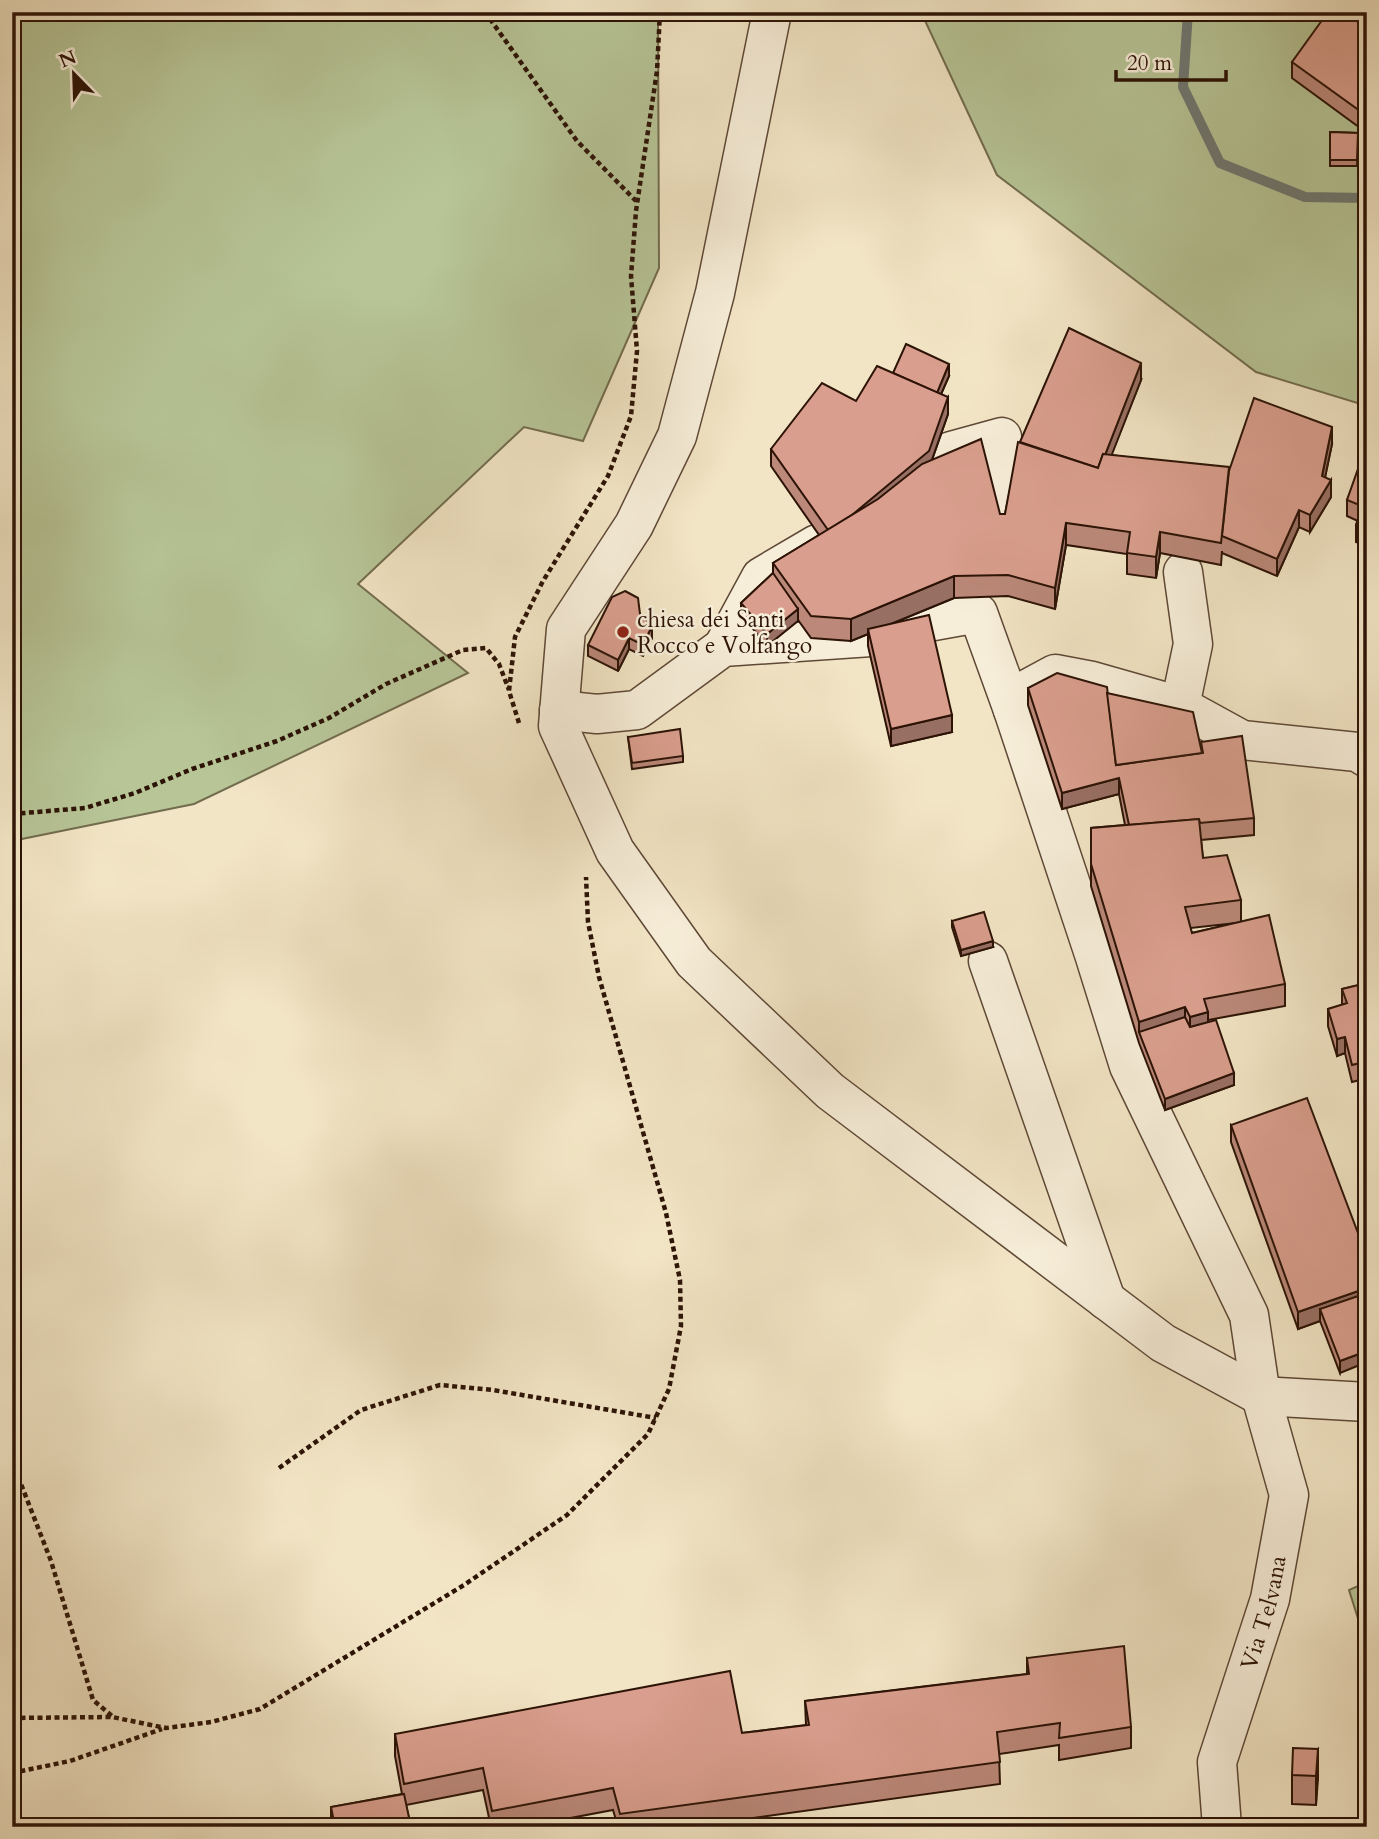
<svg xmlns="http://www.w3.org/2000/svg" width="1379" height="1839" font-family="Cardo,serif">
<style>
.green{fill:#b7c597;stroke:#726c4e;stroke-width:2}
.lines{fill:none;stroke-linecap:round;stroke-linejoin:round}
.stream{stroke:#6f7973;stroke-width:10}
.minor-casing{stroke:#5e4836;stroke-width:41}
.path{stroke:#2c1306;stroke-width:4.5;stroke-dasharray:5 3.5;stroke-linecap:butt}
.minor{stroke:#f7eed9;stroke-width:38}
.wall{fill:#bb8879;stroke:#2c1306;stroke-width:2;fill-rule:evenodd}
.shaded-wall{fill:#986f63;stroke:#2c1306;stroke-width:2}
.building{fill:#d99e8d;stroke:#2c1306;stroke-width:2}
.poi-dot{fill:#8f2418;stroke:#f7eed9;stroke-width:2.5}
.labels{text-anchor:middle;dominant-baseline:central;stroke-width:5;stroke-linejoin:round;paint-order:stroke}
.poi-label{font-size:23px;fill:#2c1306;stroke:#f7eed9;text-anchor:start}
.street-label{font-size:23px;fill:#2c1306;stroke:#f7eed9}
</style>
<rect width="100%" height="100%" fill="#f2e5c5"/>
<filter id="stains"><feTurbulence type="fractalNoise" baseFrequency=".00286" numOctaves="4"/><feColorMatrix values="0 0 0 0 .2 0 0 0 0 .09 0 0 0 0 .02 0 0 0 .5 -.17"/></filter>
<radialGradient id="worn" r=".72"><stop offset=".6" stop-color="#630" stop-opacity="0"/><stop offset="1" stop-color="#630" stop-opacity=".3"/></radialGradient>
<g class="green">
<polygon points="12,12 658,12 659,268 583,441 524,427 358,584 468,673 194,804 12,841"/>
<polygon points="921,12 1367,12 1367,406 1256,372 997,175"/>
<polygon points="1367,1582 1367,1647 1349,1590"/>
</g>
<g class="lines">
<polyline class="stream" points="1188,12 1183,87 1220,163 1305,197 1367,198"/>
<defs>
<g id="minor">
<polyline points="772,12 715,293 677,436 634,525 566,629 558,726 615,851 694,962 830,1091 1163,1343 1261,1396 1367,1402"/>
<polyline points="908,485 951,451 1002,437 1007,488 1010,543 1007,549"/>
<polyline points="723,647 761,577 817,544"/>
<polyline points="1180,706 1193,644 1183,572"/>
<polyline points="559,710 597,714 637,710 723,647 871,637 928,622 978,613 1013,710"/>
<polyline points="988,961 1106,1300"/>
<path id="s1" d="M1222 1827 1217 1762 1270 1599 1289 1495 1261 1396 1249 1315 1129 1066 1094 954 1013 710 1020 693 1055 674 1092 681 1180 706 1242 740 1357 752 1367 758"/>
</g>
</defs>
<use href="#minor" class="minor-casing"/>
<g class="path">
<polyline points="485,12 577,141 636,201"/>
<polyline points="519,723 509,691 515,637 543,581 608,476 631,416 637,351 631,276 636,211 657,71 660,12"/>
<polyline points="12,814 85,808 135,793 192,769 277,741 329,718 386,684 463,650 486,648 499,664 509,690"/>
<polyline points="12,1461 51,1561 93,1700 112,1716"/>
<polyline points="279,1468 361,1410 440,1385 493,1390 656,1418"/>
<polyline points="12,1718 112,1717 166,1728 211,1722 260,1709 464,1585 567,1515 648,1434 669,1389 681,1326 680,1280 666,1213 599,977 588,922 586,877"/>
<polyline points="12,1773 70,1761 162,1729"/>
<polyline points="1170,1827 1183,1825"/>
</g>
<use href="#minor" class="minor"/>
</g>
<g class="wall">
<polygon points="1367,28 1367,133 1292,78 1292,62"/>
<polygon points="1330,132 1358,133 1357,166 1330,166"/>
<polygon points="893,373 949,376 941,394 948,414 932,460 1000,514 1005,514 1020,442 1141,380 1111,455 1229,471 1332,444 1325,477 1331,497 1310,532 1299,527 1277,576 1222,553 1222,551 1221,565 1160,553 1156,578 1127,574 1127,554 1066,545 1055,609 1008,596 954,598 891,624 952,732 891,746 868,646 868,634 851,641 811,638 798,620 767,646 741,614 741,603 773,573 773,563 819,535 771,466 771,449 856,401"/>
<polygon points="1367,453 1367,546 1356,542 1356,525 1358,521 1347,516 1347,500"/>
<polygon points="640,614 652,638 643,656 629,649 618,671 588,656 588,645"/>
<path d="M1028 688 1107 693 1201 746 1254 818V835L1201 840 1203 858 1241 900V921L1285 984V1006L1208 1020V1022L1234 1085 1165 1110 1139 1043 1091 886V828L1125 825 1119 794 1062 809 1028 705ZM1236 923 1192 933 1190 928Z"/>
<polygon points="628,737 683,756 683,762 632,769"/>
<polygon points="952,921 993,947 961,956 952,927"/>
<polygon points="1367,983 1367,1096 1364,1097 1360,1080 1352,1082 1345,1053 1337,1056 1328,1026 1328,1009 1342,1005 1342,989"/>
<polygon points="1231,1125 1367,1257 1340,1373 1320,1321 1298,1329 1231,1142"/>
<polygon points="1027,1658 1131,1727 1131,1748 1059,1760 1059,1745 999,1754 1000,1784 687,1827 618,1827 613,1810 523,1827 491,1827 483,1790 406,1805 411,1827 333,1827 331,1819 331,1807 402,1794 395,1756 395,1734 742,1733 806,1725 805,1701 1027,1674"/>
<polygon points="1318,1749 1316,1805 1292,1804 1292,1775"/>
</g>
<g class="shaded-wall">
<polygon points="1141,363 1141,380 1098,490 1098,473"/>
<polygon points="949,364 949,376 935,408 935,397"/>
<polygon points="948,397 948,414 929,468 830,533"/>
<polygon points="1332,427 1332,444 1322,492 1322,476"/>
<polygon points="1331,480 1331,497 1310,532 1310,515"/>
<polygon points="1299,510 1299,527 1277,576 1277,559"/>
<polygon points="1066,523 1066,545 1055,609 1055,588"/>
<polygon points="1160,532 1160,553 1156,578 1156,557"/>
<polygon points="954,576 954,598 869,633 868,629 868,634 851,641 851,619"/>
<polygon points="798,609 798,621 767,646 767,634"/>
<polygon points="652,626 652,638 643,656 643,645"/>
<polygon points="629,638 629,649 618,671 618,660"/>
<polygon points="952,715 952,732 891,746 891,729"/>
<polygon points="1119,778 1119,794 1062,809 1062,793"/>
<polygon points="993,941 993,947 961,956 961,950"/>
<polygon points="1185,1007 1185,1029 1139,1032 1139,1022"/>
<polygon points="1208,1012 1208,1033 1190,1039 1190,1017"/>
<polygon points="1345,1037 1345,1053 1337,1056 1337,1039"/>
<polygon points="1234,1073 1234,1085 1165,1110 1165,1099"/>
<polygon points="1367,1079 1367,1096 1364,1097 1364,1080"/>
<polygon points="1367,1288 1367,1304 1320,1309 1320,1321 1298,1329 1298,1312"/>
<polygon points="1367,1351 1367,1362 1340,1373 1340,1361"/>
<polygon points="1318,1749 1318,1779 1316,1805 1316,1776"/>
</g>
<g class="building">
<polygon points="1328,12 1343,12 1367,28 1367,116 1292,62"/>
<polygon points="1330,132 1358,133 1357,160 1330,160"/>
<polygon points="1069,328 1141,363 1105,455 1103,454 1098,468 1020,442"/>
<polygon points="906,344 949,364 937,393 893,373"/>
<polygon points="877,366 948,397 929,451 852,515 828,530 771,449 822,383 856,401"/>
<polygon points="1254,398 1332,427 1322,476 1331,480 1310,515 1299,510 1277,559 1222,536 1229,471"/>
<polygon points="981,439 1000,514 1005,514 1018,442 1098,468 1103,454 1229,467 1221,543 1160,532 1156,557 1127,553 1130,532 1066,523 1055,588 1008,575 954,576 851,619 811,616 773,563 878,499 922,464"/>
<polygon points="1364,452 1367,453 1367,530 1356,525 1362,506 1347,500"/>
<polygon points="773,573 798,609 767,634 741,603"/>
<polygon points="625,591 638,598 640,614 652,626 643,645 629,638 618,660 588,645 612,597"/>
<polygon points="929,615 952,715 891,729 868,629"/>
<polygon points="1057,673 1107,687 1116,765 1203,753 1201,742 1242,736 1254,818 1200,823 1199,819 1129,825 1119,778 1062,793 1028,688"/>
<polygon points="1107,693 1193,712 1202,753 1116,765"/>
<polygon points="680,729 683,756 632,763 628,737"/>
<polygon points="1199,819 1203,858 1227,855 1241,900 1185,907 1192,933 1269,915 1285,984 1204,999 1208,1012 1190,1017 1185,1007 1139,1022 1091,864 1091,828"/>
<polygon points="984,912 993,941 961,950 952,921"/>
<polygon points="1367,983 1367,1079 1364,1080 1360,1063 1352,1065 1345,1037 1337,1039 1328,1009 1347,1003 1342,989"/>
<polygon points="1185,1017 1190,1027 1216,1020 1234,1073 1165,1099 1139,1032"/>
<polygon points="1307,1098 1367,1257 1367,1288 1298,1312 1231,1125"/>
<polygon points="1367,1293 1367,1351 1340,1361 1320,1309"/>
<polygon points="1124,1646 1131,1727 1059,1738 1060,1723 997,1732 1000,1762 620,1814 613,1788 492,1811 483,1768 404,1784 395,1734 730,1671 742,1733 809,1725 805,1701 1029,1674 1027,1658"/>
<polygon points="1293,1748 1318,1749 1316,1776 1292,1775"/>
<polygon points="404,1794 411,1827 335,1827 331,1807"/>
</g>
<circle class="poi-dot" cx="623" cy="632" r="7"/>
<g class="labels">
<g class="poi-label">
<text x="637" y="619">chiesa dei Santi<tspan x="637" dy="26">Rocco e Volfango</tspan></text>
</g>
<g class="street-label">
<text stroke="none"><textPath href="#s1" startOffset="222">Via Telvana</textPath></text>
</g>
</g>
<rect width="1379" height="1839" fill="none" stroke="#f2e5c5" stroke-width="42"/>
<rect x="14" y="14" width="1351" height="1811" fill="none" stroke="#2c1306" stroke-width="3.5"/>
<rect x="21" y="21" width="1337" height="1797" fill="none" stroke="#2c1306" stroke-width="2"/>
<g transform="translate(74 74) rotate(337)" stroke="#f7eed9" stroke-width="5" paint-order="stroke">
<path d="M0-5L12 26L0 18L-12 26Z" fill="#2c1306"/>
<text y="-10" font-size="19" font-weight="bold" text-anchor="middle" fill="#2c1306">N</text>
</g>
<path d="M1116 70v10h110v-10" fill="none" stroke="#2c1306" stroke-width="3.5"/>
<text x="1127" y="70" font-size="21" fill="#2c1306" stroke="#f7eed9" stroke-width="5" paint-order="stroke">20 m</text>
<rect width="100%" height="100%" filter="url(#stains)"/>
<rect width="100%" height="100%" fill="url(#worn)"/>
</svg>
